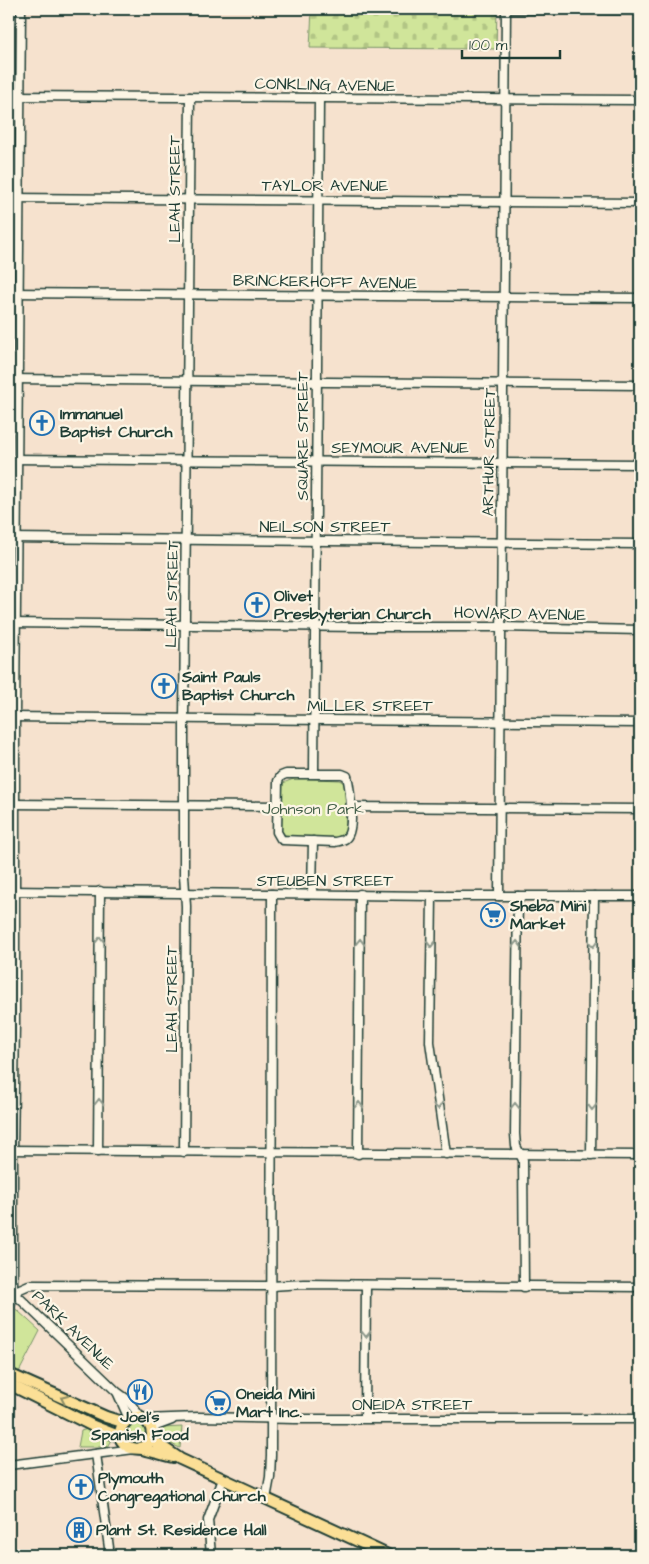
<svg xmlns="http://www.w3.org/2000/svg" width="649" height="1564" font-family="'Architects Daughter',sans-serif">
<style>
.green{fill:#d0e59a;stroke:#789167}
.cemetery{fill:url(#cemetery-stones);stroke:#789167}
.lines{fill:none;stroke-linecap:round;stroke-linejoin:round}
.minor-casing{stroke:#1f3d34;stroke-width:11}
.major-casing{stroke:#1f3d34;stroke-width:14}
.minor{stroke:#fcf5e5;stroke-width:8}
.major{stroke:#fbdf96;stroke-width:10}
.oneway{stroke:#8e998c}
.oneway2{stroke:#8d8e65}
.labels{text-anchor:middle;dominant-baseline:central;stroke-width:4.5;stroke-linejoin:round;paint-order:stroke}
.street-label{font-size:16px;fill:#1f3d34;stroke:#fcf5e5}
.poi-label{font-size:16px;font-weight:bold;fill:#1f3d34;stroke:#fcf5e5;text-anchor:start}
.park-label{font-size:16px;fill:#425f48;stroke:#fcf5e5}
</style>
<defs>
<pattern id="cemetery-stones" width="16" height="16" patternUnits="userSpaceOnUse" patternTransform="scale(1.25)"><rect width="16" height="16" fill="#d0e59a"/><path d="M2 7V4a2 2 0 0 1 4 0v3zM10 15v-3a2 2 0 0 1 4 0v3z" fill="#b2c585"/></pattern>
</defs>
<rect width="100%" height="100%" fill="#f6e2ce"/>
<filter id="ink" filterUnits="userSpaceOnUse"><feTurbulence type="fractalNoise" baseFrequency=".02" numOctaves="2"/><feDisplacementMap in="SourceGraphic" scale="10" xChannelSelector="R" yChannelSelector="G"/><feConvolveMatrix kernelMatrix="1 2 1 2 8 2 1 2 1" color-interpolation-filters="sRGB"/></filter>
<g filter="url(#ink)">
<g class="green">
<polygon points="296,778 339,780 343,782 345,788 346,831 335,839 290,836 285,835 280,829 283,783"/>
<polygon points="15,1309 17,1310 40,1331 18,1374 9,1370 9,1320"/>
<polygon points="126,1421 147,1422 148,1444 125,1444"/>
<polygon points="182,1427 180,1448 162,1440 162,1428"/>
<polygon points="87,1429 110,1436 112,1440 108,1447 78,1447 81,1431"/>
</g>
<polygon class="cemetery" points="312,9 497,9 496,49 310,48"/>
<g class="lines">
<defs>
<g id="minor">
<polyline points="506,9 640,10"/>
<polyline points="9,96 640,100"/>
<polyline points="9,198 640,203"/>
<polyline points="9,293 640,298"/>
<polyline points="9,379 640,385"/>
<polyline points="9,459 640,464"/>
<polyline points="9,538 640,544"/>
<polyline points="9,623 363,627 501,627 640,630"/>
<polyline points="9,717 640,723"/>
<polyline points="314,773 319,99"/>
<path d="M286 774H342L347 776C350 788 355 830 346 838 343 841 338 841 335 842L283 840 281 839 277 832 278 781 281 776Z"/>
<polyline points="9,804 277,806"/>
<polyline points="351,807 640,809"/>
<polyline points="9,891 432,896 640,896"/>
<polyline points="312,894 313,841"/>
<polyline points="432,896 430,1042 446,1154"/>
<polyline points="499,896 506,9"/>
<polyline points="518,896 515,1134 516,1146 523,1160 524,1287"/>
<polyline points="10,1150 640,1155"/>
<polyline points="98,1151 100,891"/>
<polyline points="184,1152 186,906 184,875 184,719 190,97"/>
<polyline points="358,1154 360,894"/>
<polyline points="591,1155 594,896"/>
<polyline points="10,1289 117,1392 128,1400 141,1418"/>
<polyline points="13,1292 29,1285 271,1286 304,1284 640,1287"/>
<polyline points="9,1310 13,1292 13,1150 15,1024 15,717 21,9"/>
<polyline points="118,1394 129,1419"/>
<polyline points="365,1418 366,1285"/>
<polyline points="144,1419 199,1417 295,1419 640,1419"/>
<polyline points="152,1434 156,1426 172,1420"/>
<polyline points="96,1454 110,1555"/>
<polyline points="9,1465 134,1449"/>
<polyline points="266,1499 270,1477 271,1455 272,894"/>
<polyline points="211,1555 208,1520 223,1479"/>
</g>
<g id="major">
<polyline points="9,1374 106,1417 119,1421 126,1421"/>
<polyline points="9,1384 93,1426 121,1437"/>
<polyline points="152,1435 155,1442 180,1459 388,1555"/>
<path d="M140 1448C146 1446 151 1442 152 1435 152 1431 151 1427 149 1424 134 1404 107 1433 127 1446 133 1450 140 1448 146 1450 155 1452 164 1455 173 1457"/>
</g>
</defs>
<use href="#minor" class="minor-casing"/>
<use href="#major" class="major-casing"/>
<use href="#minor" class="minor"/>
<use href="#major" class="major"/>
</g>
<defs><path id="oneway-chevron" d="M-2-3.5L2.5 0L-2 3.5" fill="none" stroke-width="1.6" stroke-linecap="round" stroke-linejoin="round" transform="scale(1.25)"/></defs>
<g class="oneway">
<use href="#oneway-chevron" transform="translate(100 940) rotate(-90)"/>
<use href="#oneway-chevron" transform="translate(360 942) rotate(-89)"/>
<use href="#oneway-chevron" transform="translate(431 944) rotate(91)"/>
<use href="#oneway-chevron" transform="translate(517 944) rotate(-89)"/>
<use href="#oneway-chevron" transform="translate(593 944) rotate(91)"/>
<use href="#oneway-chevron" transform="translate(99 1102) rotate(-90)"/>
<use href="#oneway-chevron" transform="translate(359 1105) rotate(-90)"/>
<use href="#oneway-chevron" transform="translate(438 1106) rotate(82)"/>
<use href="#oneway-chevron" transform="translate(515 1106) rotate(-90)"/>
<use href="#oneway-chevron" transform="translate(592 1107) rotate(91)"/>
<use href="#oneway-chevron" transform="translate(366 1334) rotate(90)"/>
</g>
<use class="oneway2" href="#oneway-chevron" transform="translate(64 1399) rotate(-156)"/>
</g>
<defs>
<symbol id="church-ring" viewBox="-11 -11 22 22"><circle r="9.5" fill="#fcf5e5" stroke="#1f6fb2" stroke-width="1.5"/><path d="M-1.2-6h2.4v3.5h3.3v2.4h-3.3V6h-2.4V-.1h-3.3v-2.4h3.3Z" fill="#1f6fb2"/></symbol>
<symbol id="supermarket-ring" viewBox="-11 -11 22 22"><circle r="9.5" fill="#fcf5e5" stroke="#1f6fb2" stroke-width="1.5"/><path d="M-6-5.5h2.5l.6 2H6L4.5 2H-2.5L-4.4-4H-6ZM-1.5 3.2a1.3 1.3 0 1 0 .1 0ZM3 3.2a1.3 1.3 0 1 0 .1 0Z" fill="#1f6fb2"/></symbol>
<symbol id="restaurant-ring" viewBox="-11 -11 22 22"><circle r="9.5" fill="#fcf5e5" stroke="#1f6fb2" stroke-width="1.5"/><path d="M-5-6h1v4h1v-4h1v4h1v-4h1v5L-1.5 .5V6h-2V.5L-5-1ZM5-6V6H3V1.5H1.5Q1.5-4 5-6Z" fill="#1f6fb2"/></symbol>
<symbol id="building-ring" viewBox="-11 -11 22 22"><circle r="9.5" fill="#fcf5e5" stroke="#1f6fb2" stroke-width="1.5"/><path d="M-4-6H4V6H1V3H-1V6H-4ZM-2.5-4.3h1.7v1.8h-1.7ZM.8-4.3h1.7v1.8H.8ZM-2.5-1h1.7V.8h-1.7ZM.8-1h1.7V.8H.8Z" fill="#1f6fb2"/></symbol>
</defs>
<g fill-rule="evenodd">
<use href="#church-ring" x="28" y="409" width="28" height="28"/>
<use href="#church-ring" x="243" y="591" width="28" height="28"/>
<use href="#church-ring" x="150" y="672" width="28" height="28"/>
<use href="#supermarket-ring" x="479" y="901" width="28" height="28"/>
<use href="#restaurant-ring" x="126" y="1378" width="28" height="28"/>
<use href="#supermarket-ring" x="204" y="1389" width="28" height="28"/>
<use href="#church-ring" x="67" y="1473" width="28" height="28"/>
<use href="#building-ring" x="65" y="1516" width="28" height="28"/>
</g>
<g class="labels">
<g class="street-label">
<text transform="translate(325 85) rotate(1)">CONKLING AVENUE</text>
<text x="325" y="186">TAYLOR AVENUE</text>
<text transform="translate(175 189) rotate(-90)">LEAH STREET</text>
<text transform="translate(325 282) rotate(1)">BRINCKERHOFF AVENUE</text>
<text transform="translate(303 436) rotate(-90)">SQUARE STREET</text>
<text x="400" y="448">SEYMOUR AVENUE</text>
<text transform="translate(489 452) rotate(-89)">ARTHUR STREET</text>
<text x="325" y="527">NEILSON STREET</text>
<text transform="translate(172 594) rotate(-89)">LEAH STREET</text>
<text transform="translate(520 614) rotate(1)">HOWARD AVENUE</text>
<text x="370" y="706">MILLER STREET</text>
<text x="325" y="881">STEUBEN STREET</text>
<text transform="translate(172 999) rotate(-90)">LEAH STREET</text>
<text transform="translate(73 1330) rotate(44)">PARK AVENUE</text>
<text x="412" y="1405">ONEIDA STREET</text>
</g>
<g class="poi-label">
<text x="60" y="414">Immanuel<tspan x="60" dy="18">Baptist Church</tspan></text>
<text x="274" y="596">Olivet<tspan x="274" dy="18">Presbyterian Church</tspan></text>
<text x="182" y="677">Saint Pauls<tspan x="182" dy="18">Baptist Church</tspan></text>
<text x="510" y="906">Sheba Mini<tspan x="510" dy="18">Market</tspan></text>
<text x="236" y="1394">Oneida Mini<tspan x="236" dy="18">Mart Inc.</tspan></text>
<text x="140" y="1417" text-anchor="middle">Joel's<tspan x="140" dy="18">Spanish Food</tspan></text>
<text x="98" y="1478">Plymouth<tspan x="98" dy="18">Congregational Church</tspan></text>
<text x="96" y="1530">Plant St. Residence Hall</text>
</g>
<g class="park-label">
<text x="313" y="809">Johnson Park</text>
</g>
</g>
<rect width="649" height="1564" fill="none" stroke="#fcf5e5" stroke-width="30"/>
<rect x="15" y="15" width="619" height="1534" fill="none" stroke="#1f3d34" stroke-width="2" filter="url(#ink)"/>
<path d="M462 50v8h98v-8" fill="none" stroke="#1f3d34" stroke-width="2.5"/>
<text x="469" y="50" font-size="15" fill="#1f3d34" stroke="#fcf5e5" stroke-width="4" paint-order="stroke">100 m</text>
</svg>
